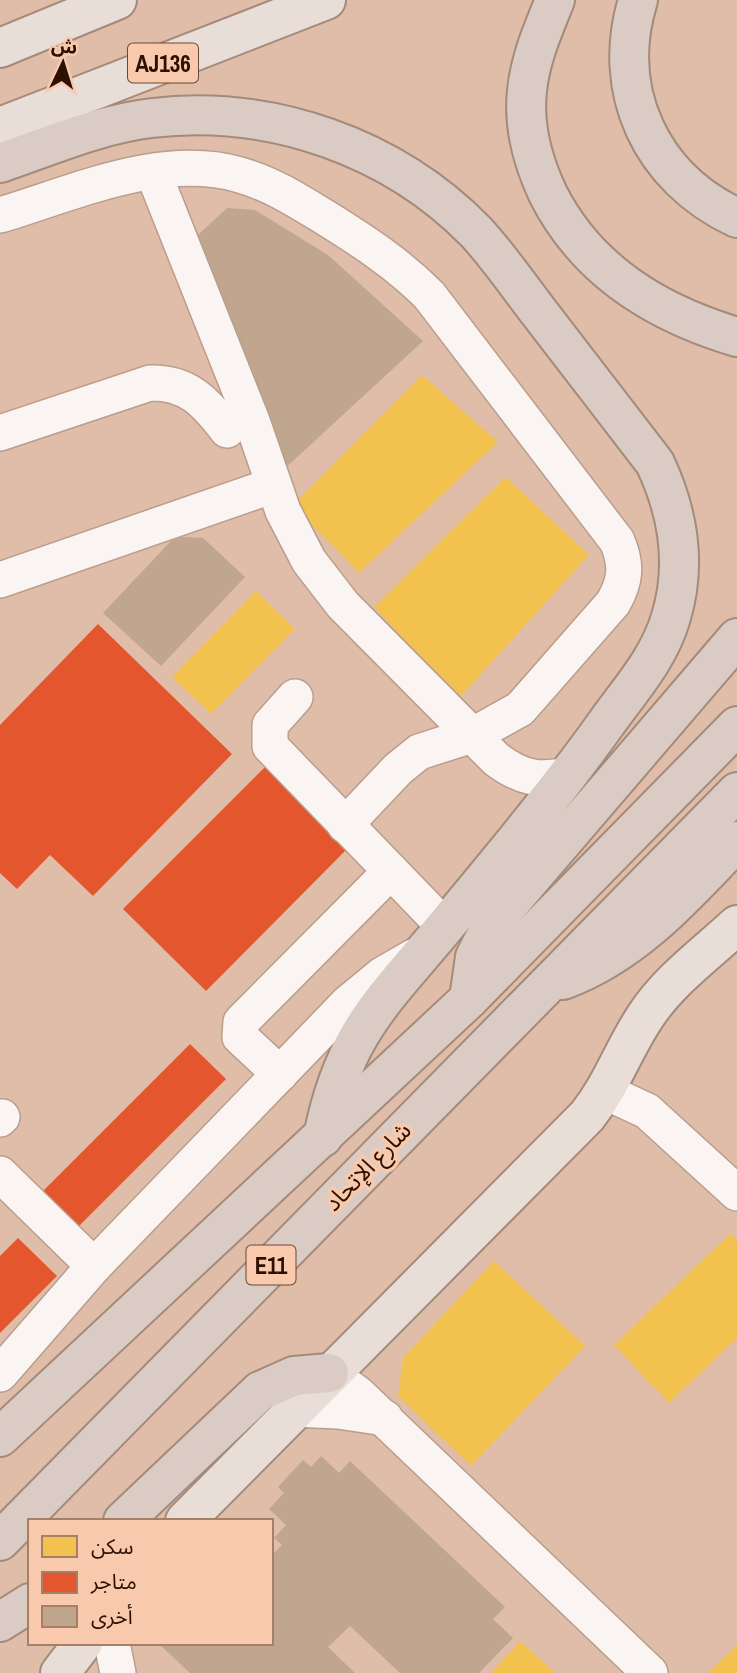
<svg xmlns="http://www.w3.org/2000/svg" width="737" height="1673" font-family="'Archivo Narrow','Noto Sans Arabic',sans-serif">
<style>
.homes{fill:#f2c14e}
.shops{fill:#e4572e}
.building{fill:#c0a68f}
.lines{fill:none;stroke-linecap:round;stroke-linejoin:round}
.minor-casing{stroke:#ba9d8b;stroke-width:38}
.major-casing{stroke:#a48a7a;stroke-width:42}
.highway-casing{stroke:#a48a7a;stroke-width:42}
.minor{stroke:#faf5f2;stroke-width:35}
.major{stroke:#e8ddd7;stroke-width:38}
.highway{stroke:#daccc4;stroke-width:38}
.labels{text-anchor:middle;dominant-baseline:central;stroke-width:7;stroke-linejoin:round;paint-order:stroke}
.shield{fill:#f8c9ac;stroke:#694834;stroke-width:2}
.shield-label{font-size:23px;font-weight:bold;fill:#2c1000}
.street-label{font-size:24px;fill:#2c1000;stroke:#f8c9ac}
</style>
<rect width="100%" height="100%" fill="#dfbda8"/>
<g class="homes">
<polygon points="422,375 498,442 359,573 293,505"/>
<polygon points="506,477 589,555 459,698 374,607"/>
<polygon points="256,591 295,629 211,714 172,677"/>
<polygon points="731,1233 737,1240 737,1338 669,1403 614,1345"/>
<polygon points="494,1261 585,1346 471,1466 398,1396 403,1358"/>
<polygon points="520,1641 555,1673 491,1673"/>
<polygon points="737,1645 737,1673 708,1673"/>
</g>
<g class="shops">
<polygon points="98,624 232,754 93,896 50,855 17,889 0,873 0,725"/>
<polygon points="266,766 349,847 206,991 123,909"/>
<polygon points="190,1044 226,1079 76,1229 40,1194"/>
<polygon points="18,1238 57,1276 0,1333 0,1256"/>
</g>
<g class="building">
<polygon points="227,208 255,210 328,255 423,341 281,472 197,236"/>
<polygon points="182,537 203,538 245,577 161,666 103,613 171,541"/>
<polygon points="321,1456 339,1473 350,1461 505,1607 493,1619 513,1638 479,1673 400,1673 350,1626 328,1647 355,1673 190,1673 160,1645 271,1643 271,1556 282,1545 274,1538 286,1525 269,1509 284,1493 278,1487 303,1460 311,1467"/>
</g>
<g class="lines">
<defs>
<g id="minor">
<path d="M153 172 252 421 283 511 309 561 343 605 496 759C521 778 540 782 570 774"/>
<path d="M0 215C74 193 163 152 240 175 272 184 298 201 326 218 363 241 398 264 429 295L617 541C627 564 626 581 613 603L520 709 475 734 419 752 398 769 345 825"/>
<path d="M0 433 150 383C187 382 205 401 227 430"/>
<polyline points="0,580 274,485"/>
<polyline points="295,697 270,725 270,746 445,927"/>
<polyline points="280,1074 240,1037 241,1022 391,871"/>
<polyline points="606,1092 647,1111 737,1193"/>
<polyline points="0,1119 2,1117"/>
<polyline points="0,1174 94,1266"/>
<polyline points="329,1373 358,1394 650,1673"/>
<polyline points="0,1374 94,1266 348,1003 382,975 415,956"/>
<polyline points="293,1409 338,1411 385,1418"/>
<polyline points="112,1643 118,1673"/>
</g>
<g id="major">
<polyline points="0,48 117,0"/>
<polyline points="0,127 326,0"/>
<path d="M185 1521 587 1116C613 1083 623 1050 645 1017 668 981 706 954 737 925"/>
<polyline points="60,1673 83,1643"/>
</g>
<g id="highway">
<path d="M555 0C543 30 530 59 527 91 523 127 533 162 548 194 587 271 656 313 737 337"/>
<path d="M638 0C610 91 651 178 737 218"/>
<path d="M0 163C50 146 100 124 152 118 271 104 393 147 476 232 499 257 518 285 538 311 577 362 616 412 655 463 678 512 687 564 671 617 659 659 629 691 605 725 557 792 505 854 453 917 388 997 344 1029 323 1137"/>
<path d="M563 980C634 954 686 895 737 841"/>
<polyline points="469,999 475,957 492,924 737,638"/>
<polyline points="0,1437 469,999 737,726"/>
<polyline points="123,1521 260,1391 294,1376 329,1373"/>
<polyline points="0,1541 737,792"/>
<polyline points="0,1622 30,1603"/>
</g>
</defs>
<use href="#minor" class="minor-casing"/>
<use href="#major" class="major-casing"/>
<use href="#highway" class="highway-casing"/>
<use href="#minor" class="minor"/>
<use href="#major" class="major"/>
<use href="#highway" class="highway"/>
</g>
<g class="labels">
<g class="shield">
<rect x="128" y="43.5" width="70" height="39" rx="5"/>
<rect x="246.5" y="1245.5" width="49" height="39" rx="5"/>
</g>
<g class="shield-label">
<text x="163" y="63">AJ136</text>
<text x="271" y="1265">E11</text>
</g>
<g class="street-label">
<text transform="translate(367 1166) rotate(-46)">شارع الإتحاد</text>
</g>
</g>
<rect x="28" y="1519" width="245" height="126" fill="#f8c9ac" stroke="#a67f67" stroke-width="2"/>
<rect x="42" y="1536" width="35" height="21" fill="#f2c14e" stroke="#a67f67" stroke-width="2"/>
<text x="91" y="1554" font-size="21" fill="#2c1000">سكن</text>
<rect x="42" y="1572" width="35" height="21" fill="#e4572e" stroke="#a67f67" stroke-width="2"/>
<text x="91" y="1589" font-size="21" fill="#2c1000">متاجر</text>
<rect x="42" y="1606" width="35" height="21" fill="#c0a68f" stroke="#a67f67" stroke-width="2"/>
<text x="91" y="1624" font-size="21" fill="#2c1000">أخرى</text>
<g transform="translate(63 63) rotate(4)" stroke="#f8c9ac" stroke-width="5" paint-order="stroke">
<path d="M0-5L12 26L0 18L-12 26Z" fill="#2c1000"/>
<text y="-10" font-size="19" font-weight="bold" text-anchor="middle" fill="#2c1000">ش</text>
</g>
</svg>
